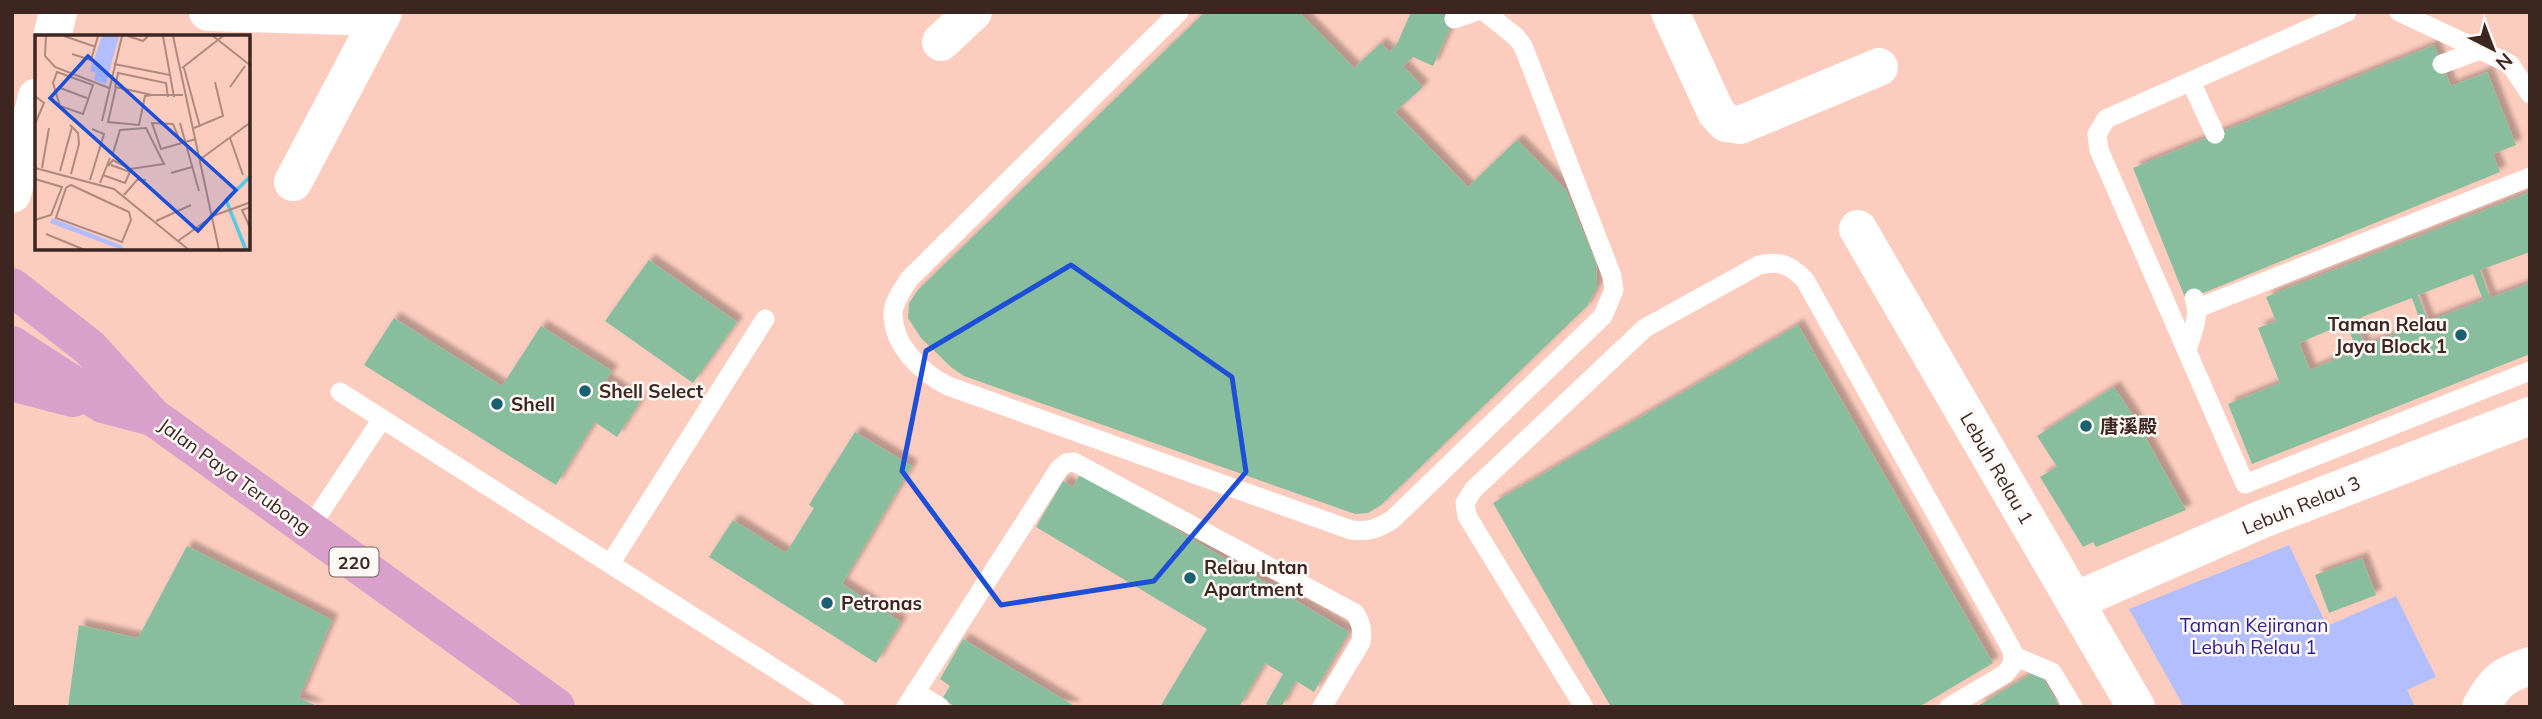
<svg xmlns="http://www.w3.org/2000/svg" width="2542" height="719" font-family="Mulish,'Noto Sans SC',sans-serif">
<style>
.green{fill:#b3beff}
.building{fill:#88be9d;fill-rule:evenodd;filter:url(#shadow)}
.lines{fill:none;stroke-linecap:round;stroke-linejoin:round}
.service{stroke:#fff;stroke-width:19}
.minor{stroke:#fff;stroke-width:38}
.primary{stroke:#d9a0cb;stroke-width:38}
.marked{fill:none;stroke:#1d4ed8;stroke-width:5;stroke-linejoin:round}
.poi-dot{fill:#196071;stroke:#fef8f6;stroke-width:2.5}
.labels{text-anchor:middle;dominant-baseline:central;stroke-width:5;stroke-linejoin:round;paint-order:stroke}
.shield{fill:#fef8f6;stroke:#766560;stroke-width:2}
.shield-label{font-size:18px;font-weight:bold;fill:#3c261f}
.poi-label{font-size:19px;font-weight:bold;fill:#3c261f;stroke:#fef8f6;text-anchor:start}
.street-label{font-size:19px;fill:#3c261f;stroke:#fef8f6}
.park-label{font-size:19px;fill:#2d2290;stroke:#fef8f6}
.inset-river{fill:none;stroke:#53c9e6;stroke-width:3.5}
.inset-road{fill:none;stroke:#af8a7e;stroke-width:2}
.view{fill:#1d4ed8;fill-opacity:0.15;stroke:#1d4ed8;stroke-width:3.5}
.inset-edge{fill:none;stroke:#3c261f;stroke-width:3.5}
</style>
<defs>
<filter id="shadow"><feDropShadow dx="6" dy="-6" stdDeviation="2" flood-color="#0004"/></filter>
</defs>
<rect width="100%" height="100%" fill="#fcccbe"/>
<polygon class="green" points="2289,545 2327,626 2396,596 2436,677 2407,690 2415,707 2184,707 2129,609"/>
<g class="building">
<polygon points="1205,12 1299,12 1354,68 1381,43 1389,52 1397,44 1411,12 1457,12 1433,66 1413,57 1403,66 1423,87 1395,112 1468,187 1517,140 1566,190 1596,263 1597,287 1587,306 1381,505 1368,513 1355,514 964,376 952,368 921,338 908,318 909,303 918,290"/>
<polygon points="2434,45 2451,86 2487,72 2516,145 2493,154 2500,172 2186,300 2133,168"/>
<path d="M2530 192V252L2480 270 2490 298 2530 283V354L2252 464 2228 404 2280 383 2258 328 2276 321 2266 297ZM2473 274 2483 300 2428 321 2418 295ZM2412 298 2421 324 2365 346 2354 320ZM2346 323 2357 350 2310 370 2299 343Z"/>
<polygon points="649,260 737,322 693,383 605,321"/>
<polygon points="394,318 502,386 541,326 612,371 606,380 640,402 617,437 595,422 556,485 364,365"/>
<polygon points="1798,325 1993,663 1919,707 1611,707 1493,503"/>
<polygon points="2114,387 2134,417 2186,510 2096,547 2093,542 2083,547 2040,477 2057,467 2037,436"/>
<polygon points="855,432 912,466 842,584 901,622 876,663 709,557 733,520 786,553 814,508 809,505"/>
<polygon points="1081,473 1349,632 1314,692 1296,681 1281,707 1272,707 1266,704 1283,674 1265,663 1239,707 1160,707 1207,629 1036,527 1063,481 1073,487"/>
<polygon points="187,546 332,620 299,698 319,707 68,707 79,625 138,638"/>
<polygon points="2362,558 2376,595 2329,613 2315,575"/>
<polygon points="963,639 1076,707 956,707 942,699 950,686 940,679"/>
<polygon points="2038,670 2060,707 1976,707"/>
</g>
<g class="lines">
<g class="service">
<path d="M1179 12 909 279C903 289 893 302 893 314 893 346 922 373 948 386L1351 530C1368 532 1378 529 1393 519L1603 316 1614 290 1612 276 1523 46 1516 37 1485 12"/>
<polyline points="2347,12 2106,119 2097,134 2099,150 2245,484 2530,371"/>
<polyline points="2399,12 2510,64 2530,94"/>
<polyline points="1454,19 1475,12"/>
<polyline points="2442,64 2480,50"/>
<polyline points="2191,82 2215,134"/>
<polyline points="2198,308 2530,177"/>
<path d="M2187 350C2192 333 2201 316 2194 298"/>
<polyline points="340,392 835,707"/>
<polyline points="309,529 382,419"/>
<polyline points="610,564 765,319"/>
<polyline points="2014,656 2052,672 2073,707"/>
<polyline points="915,692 940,707"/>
<path d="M906 707 1059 469 1066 463 1074 462 1355 613C1361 623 1363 630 1361 642L1322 707"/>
<path d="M1584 707 1467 516 1465 503 1473 490 1645 328 1759 265C1779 260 1791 265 1805 280L2012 650 2013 664 2005 674 1949 707"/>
</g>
<g class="minor">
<polyline points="208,12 381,17"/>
<polyline points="1670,12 1716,112 1726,123 1740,125 1879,67"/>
<polyline points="52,37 58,12"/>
<polyline points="941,42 973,12"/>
<polyline points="293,182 383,12"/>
<polyline points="12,194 37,97"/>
<polyline points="1858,229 2136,707"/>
<polyline points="2075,601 2260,520 2530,416"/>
<path d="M2481 707C2495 681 2503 675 2530 666"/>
</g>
<g class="primary">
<polyline points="12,287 90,348 153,417 556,707"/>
<polyline points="12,345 103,404 153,417"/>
<polyline points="12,382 73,398"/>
</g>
</g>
<path class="marked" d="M1071 265 1232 377 1246 472 1154 581 1001 605 902 471 926 351Z"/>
<g class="poi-dot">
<circle cx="2461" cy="335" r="7"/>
<circle cx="585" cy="391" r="7"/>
<circle cx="497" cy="404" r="7"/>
<circle cx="2086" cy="426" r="7"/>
<circle cx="1190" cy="578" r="7"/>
<circle cx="827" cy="603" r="7"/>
</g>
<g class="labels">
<rect class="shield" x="329.5" y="547.5" width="49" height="29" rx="5"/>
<g class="shield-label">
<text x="354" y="562">220</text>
</g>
<g class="poi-label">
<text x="2447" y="324" text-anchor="end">Taman Relau<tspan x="2447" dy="22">Jaya Block 1</tspan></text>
<text x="599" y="391">Shell Select</text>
<text x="511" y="404">Shell</text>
<text x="2100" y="426">唐溪殿</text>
<text x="1204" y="567">Relau Intan<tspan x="1204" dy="22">Apartment</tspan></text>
<text x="841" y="603">Petronas</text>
</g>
<g class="street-label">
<text transform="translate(1997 468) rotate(60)">Lebuh Relau 1</text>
<text transform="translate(235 476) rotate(36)">Jalan Paya Terubong</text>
<text transform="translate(2301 505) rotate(-22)">Lebuh Relau 3</text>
</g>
<g class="park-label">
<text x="2254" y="625">Taman Kejiranan<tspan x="2254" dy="22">Lebuh Relau 1</tspan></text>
</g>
</g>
<g transform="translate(35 35)">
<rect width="215" height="215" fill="#fcccbe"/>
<path d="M67 1H84L71 49 59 45 61 38 55 36ZM17 183 88 211 87 215 15 188Z" fill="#b3beff"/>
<path class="inset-river" d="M211 215 191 165 216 141"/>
<path class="inset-road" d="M11 1 10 21 20 32 74 53M29 1 61 12M93 1 108 6 113 1M128 1 139 62M138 1 184 215M178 1 216 31M37 19 56 25 63 1M79 29 135 40M147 33 188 1M149 33 165 92M22 37 58 50 48 79 25 71 18 48ZM81 52 117 60 110 61 104 90 73 87ZM195 52 210 31M80 53 83 38 131 48 133 62M21 57 25 53 52 63M117 60H148M0 61 9 68 0 89M67 86 87 1M145 88 164 156M35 90 43 98 44 109 36 139M159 93 188 81 180 47M195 103 208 140M146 108 138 89 117 88 126 114 161 104M167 123 216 87M73 131 78 125 95 134 129 129 111 93 85 95 78 118M0 133 79 154 154 215M7 133 14 93M25 136 37 92M136 138 157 132M68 140 90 148 95 137 76 130M0 144 27 152 16 180 0 185M55 145 69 99 57 94M65 148 75 123M36 150 94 177 96 185 87 207 21 183 31 153ZM89 160 102 145H111M216 172 207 175 216 195M121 186 156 170M11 199 50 215M143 206 178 181 216 167"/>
<path class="view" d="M53 21 201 155 163 196 15 63Z"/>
<rect width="215" height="215" class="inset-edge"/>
</g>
<rect width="2542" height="719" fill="none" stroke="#3c261f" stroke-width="28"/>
<g transform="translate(2493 49) rotate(138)" stroke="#fef8f6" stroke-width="5" paint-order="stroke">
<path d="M0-5L12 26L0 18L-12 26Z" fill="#3c261f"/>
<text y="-10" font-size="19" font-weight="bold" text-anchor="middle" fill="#3c261f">N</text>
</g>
</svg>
